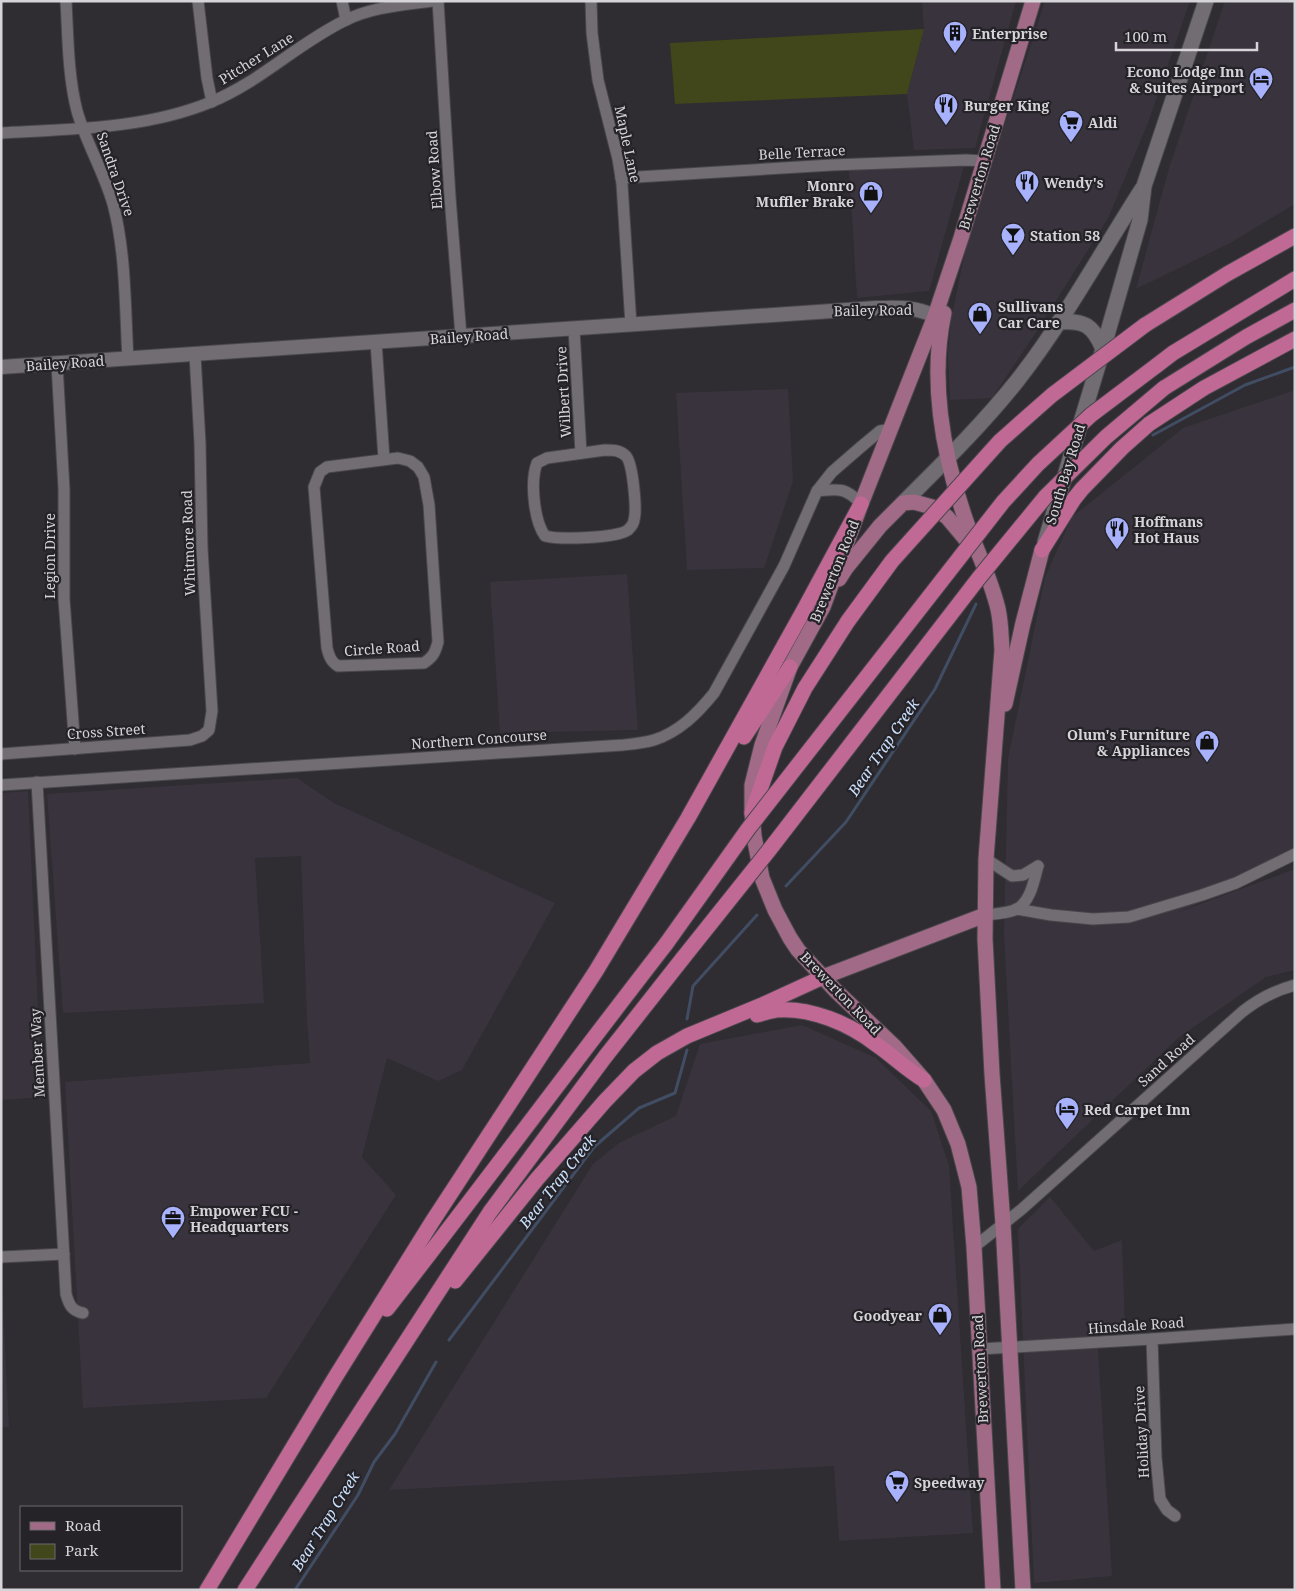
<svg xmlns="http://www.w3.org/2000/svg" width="1296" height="1591" font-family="'Noto Serif',serif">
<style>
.built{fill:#39333e}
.green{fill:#41461b}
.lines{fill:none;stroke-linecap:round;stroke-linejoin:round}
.stream{stroke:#404d63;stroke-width:3}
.minor-casing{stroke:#49474b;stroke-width:13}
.tertiary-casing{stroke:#49474b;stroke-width:16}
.secondary-casing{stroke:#49474b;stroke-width:17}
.primary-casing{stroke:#49474b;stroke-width:17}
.motorway-casing{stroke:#49474b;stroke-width:17}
.minor{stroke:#716d73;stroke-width:11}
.tertiary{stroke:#716d73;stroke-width:14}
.secondary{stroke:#716d73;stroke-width:15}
.primary{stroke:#a16b87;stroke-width:15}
.motorway{stroke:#c16995;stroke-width:15}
.motorway-bridge-casing{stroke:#49474b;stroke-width:17;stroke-linecap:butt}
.motorway-bridge{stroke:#c16995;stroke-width:15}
.labels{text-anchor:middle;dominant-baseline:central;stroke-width:4.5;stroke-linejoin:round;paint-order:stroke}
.poi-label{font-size:14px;font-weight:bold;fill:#d6d4d8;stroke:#252328;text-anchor:start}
.street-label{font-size:14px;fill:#d6d4d8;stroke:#252328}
.water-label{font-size:15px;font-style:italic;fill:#cae0fc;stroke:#252328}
</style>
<rect width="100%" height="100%" fill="#2f2c32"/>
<g class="built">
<polygon points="922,1 1016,1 975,148 914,150 907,94 924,29"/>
<polygon points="1045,1 1190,1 1148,123 1108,218 1039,328 992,398 950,400 948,354 951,320 968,237"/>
<polygon points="1225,1 1295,1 1295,204 1230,243 1136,289 1169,168"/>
<polygon points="964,166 929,291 857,298 849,170"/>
<polygon points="788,389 793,481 764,568 687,570 676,393"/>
<polygon points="1295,390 1295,861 1176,913 1295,869 1295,970 1266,977 1178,1038 1018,1191 1004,936 1008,759 1045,577 1072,517 1183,428"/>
<polygon points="627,574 638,730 500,733 490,582"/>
<polygon points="297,778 334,803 555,903 462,1070 438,1081 387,1058 362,1157 396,1195 266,1398 83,1408 65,1082 310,1063 307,1021 301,856 255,858 264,1003 63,1013 47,794"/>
<polygon points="28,791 42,1097 1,1100 1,793"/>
<polygon points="802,1025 876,1058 931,1111 949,1166 973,1533 839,1541 834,1466 389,1490 593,1164 619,1143 676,1116 700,1044"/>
<polygon points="1050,1197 1094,1251 1122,1240 1125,1328 1097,1332 1112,1576 1034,1583 1018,1229"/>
<polygon points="1,1267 9,1427 1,1427"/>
</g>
<polygon class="green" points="924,29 907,94 675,104 670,43"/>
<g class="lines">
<g class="stream">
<polyline points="1153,435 1245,385 1295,367"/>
<polyline points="786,886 846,822 935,689 976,604"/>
<polyline points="687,1019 693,986 757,915"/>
<polyline points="449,1340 594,1147 639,1108 675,1093 687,1050"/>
<polyline points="295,1590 358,1495 374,1462 395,1434 436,1362"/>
</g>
<defs>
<g id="minor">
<path d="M66 1C68 37 68 76 77 111 86 143 104 172 113 204 126 252 125 309 128 359"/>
<polyline points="198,1 207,78 212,102"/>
<polyline points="342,1 346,20"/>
<polyline points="438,1 450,197 461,336"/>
<polyline points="591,1 592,33 598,80 618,159 622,184 631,325"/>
<path d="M1 133C71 129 146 129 211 102 260 82 297 44 344 21 371 7 404 5 433 1"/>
<polyline points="621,178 832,165 966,160 984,161"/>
<polyline points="574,329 581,453"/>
<polyline points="376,342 384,459"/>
<polyline points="57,364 64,489 64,599 75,749"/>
<path d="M605 450C613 450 620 450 626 456 633 464 637 510 634 520 634 523 630 528 628 530 617 538 560 540 545 536 534 521 530 481 537 463L547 458Z"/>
<path d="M398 458 410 461 418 467 424 477 429 505 438 642C435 653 433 657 424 663L338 666C331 662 329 656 327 648L314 487 320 472 327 467Z"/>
<path d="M817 491C838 489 846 487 861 504"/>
<polyline points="1,754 190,740 202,736 209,730 212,711 202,548 200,443 195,355"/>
<path d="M37 782 66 1294C69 1305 72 1311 83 1313"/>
<path d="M1 785 623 745C633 744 644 743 654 740 679 732 697 714 714 693L784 566 817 491 832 472 862 446 880 431 892 429"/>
<polyline points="986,859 1012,876 1023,875 1038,866"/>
<polyline points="1016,909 1051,915 1093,919 1129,917 1202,895 1236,883 1295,854"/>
<path d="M985 915C993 914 1010 913 1017 909 1031 901 1034 880 1038 866"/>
<path d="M974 1247 1022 1209 1242 1012C1257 1000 1276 990 1295 985"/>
<polyline points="1,1257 64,1254"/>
<polyline points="1152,1339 1156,1457 1160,1499 1167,1510 1175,1516"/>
<polyline points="980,1349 1152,1339 1295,1329"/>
</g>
<path id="tertiary" d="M1 367 876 308C900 308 912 306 935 316"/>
<g id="secondary">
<path d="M1059 322C1084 320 1093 325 1103 349"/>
<path d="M903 503C942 464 982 425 1017 381 1064 321 1101 253 1142 189"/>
<polyline points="1045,542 1103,349 1140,220 1144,186 1206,1"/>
</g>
<g id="primary">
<path d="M944 313C930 378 942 450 963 512 973 544 990 575 998 609 1001 622 1001 636 1002 650L986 859 985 939 992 1074 1003 1224 1023 1590"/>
<polyline points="839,579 846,568 880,526 903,503 914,502 932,507 947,517 973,548"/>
<polyline points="1005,704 1023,623 1042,550"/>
<polyline points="823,977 985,915"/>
<polyline points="993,1590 974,1247 969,1187 958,1144 944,1110 924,1080 895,1047 835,990 798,950 790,938 775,910 762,878 754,836 752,813 752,785 762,745 790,667 823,607 861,504 935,316 961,238 1033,1"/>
</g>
<g id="motorway">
<polyline points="1145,325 1227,274 1295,236"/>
<polyline points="1156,366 1173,353 1295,279"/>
<polyline points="1164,388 1246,337 1295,310"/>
<polyline points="1042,550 1074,499 1082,489 1122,448 1149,424 1204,388 1295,339"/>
<polyline points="744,737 790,667"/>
<polyline points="752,813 775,747 805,688 848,621"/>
<path d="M757 1015C763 1013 770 1011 776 1010 811 1007 850 1024 877 1045 893 1056 907 1070 924 1080"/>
<polyline points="455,1281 537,1179 605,1101 634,1071 657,1053 687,1036 762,1005 823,977"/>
<path d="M387 1309C481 1188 572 1065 666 944"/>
<polyline points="207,1590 336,1376 432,1222 596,971 688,818 805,608 861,504"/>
<polyline points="245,1590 490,1212 605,1057 683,958"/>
</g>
</defs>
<use href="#minor" class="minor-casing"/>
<use href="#tertiary" class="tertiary-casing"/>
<use href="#secondary" class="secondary-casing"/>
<use href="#primary" class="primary-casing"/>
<use href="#motorway" class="motorway-casing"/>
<use href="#minor" class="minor"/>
<use href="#tertiary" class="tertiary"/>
<use href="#secondary" class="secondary"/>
<use href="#primary" class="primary"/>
<use href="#motorway" class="motorway"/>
<defs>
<g id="motorway-bridge">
<polyline points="848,621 892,561 1000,441 1052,395 1145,325"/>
<polyline points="666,944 748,829 1003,502 1038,464 1091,415 1156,366"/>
<polyline points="683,958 770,849 978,579 1046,496 1106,437 1164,388"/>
</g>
</defs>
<use href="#motorway-bridge" class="motorway-bridge-casing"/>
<use href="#motorway-bridge" class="motorway-bridge"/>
</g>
<defs>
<symbol id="building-pin" viewBox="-11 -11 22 30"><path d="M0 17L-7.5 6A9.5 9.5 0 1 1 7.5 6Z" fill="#a7b1fc" stroke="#252328"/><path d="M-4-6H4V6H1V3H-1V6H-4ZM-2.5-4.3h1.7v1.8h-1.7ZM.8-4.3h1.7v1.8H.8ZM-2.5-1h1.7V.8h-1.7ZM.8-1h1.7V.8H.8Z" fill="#111"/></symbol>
<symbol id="hotel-pin" viewBox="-11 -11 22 30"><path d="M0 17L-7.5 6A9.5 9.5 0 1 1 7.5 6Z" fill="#a7b1fc" stroke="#252328"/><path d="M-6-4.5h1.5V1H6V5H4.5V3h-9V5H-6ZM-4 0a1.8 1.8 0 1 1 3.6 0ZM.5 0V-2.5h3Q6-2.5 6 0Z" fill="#111"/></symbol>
<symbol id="restaurant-pin" viewBox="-11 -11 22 30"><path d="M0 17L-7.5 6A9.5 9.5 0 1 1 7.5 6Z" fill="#a7b1fc" stroke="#252328"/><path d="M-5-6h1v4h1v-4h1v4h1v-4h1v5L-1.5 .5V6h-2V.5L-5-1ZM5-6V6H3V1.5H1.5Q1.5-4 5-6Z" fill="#111"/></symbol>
<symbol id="supermarket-pin" viewBox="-11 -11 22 30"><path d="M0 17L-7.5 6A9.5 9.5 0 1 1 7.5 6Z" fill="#a7b1fc" stroke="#252328"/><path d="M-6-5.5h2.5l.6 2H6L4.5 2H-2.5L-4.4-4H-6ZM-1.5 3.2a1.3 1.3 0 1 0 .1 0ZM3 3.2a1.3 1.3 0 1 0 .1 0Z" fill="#111"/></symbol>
<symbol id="shop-pin" viewBox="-11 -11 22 30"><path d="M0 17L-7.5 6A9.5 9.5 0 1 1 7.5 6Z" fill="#a7b1fc" stroke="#252328"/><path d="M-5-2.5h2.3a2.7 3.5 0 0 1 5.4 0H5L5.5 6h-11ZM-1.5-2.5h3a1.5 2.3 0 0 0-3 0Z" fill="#111"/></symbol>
<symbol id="bar-pin" viewBox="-11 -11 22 30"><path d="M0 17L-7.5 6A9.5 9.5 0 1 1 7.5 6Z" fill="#a7b1fc" stroke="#252328"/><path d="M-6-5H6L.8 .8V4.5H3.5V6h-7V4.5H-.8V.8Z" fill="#111"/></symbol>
<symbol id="office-pin" viewBox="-11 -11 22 30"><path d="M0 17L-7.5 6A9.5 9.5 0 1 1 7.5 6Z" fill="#a7b1fc" stroke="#252328"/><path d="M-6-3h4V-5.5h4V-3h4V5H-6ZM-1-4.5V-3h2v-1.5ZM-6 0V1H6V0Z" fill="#111"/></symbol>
</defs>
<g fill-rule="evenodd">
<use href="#building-pin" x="941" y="19" width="28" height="38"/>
<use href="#hotel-pin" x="1247" y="65" width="28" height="38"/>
<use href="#restaurant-pin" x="932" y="91" width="28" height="38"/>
<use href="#supermarket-pin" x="1057" y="108" width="28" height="38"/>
<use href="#restaurant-pin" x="1013" y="168" width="28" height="38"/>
<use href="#shop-pin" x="857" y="179" width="28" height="38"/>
<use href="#bar-pin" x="999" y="221" width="28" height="38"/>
<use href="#shop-pin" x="966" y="300" width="28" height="38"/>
<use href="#restaurant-pin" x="1103" y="515" width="28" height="38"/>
<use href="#shop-pin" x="1193" y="728" width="28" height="38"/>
<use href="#hotel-pin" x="1053" y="1095" width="28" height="38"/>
<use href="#office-pin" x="159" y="1204" width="28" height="38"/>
<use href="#shop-pin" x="926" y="1301" width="28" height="38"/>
<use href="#supermarket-pin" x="883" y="1468" width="28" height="38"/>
</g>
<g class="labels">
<g class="poi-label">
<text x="972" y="33">Enterprise</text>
<text x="1244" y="71" text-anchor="end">Econo Lodge Inn<tspan x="1244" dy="16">&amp; Suites Airport</tspan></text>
<text x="964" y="105">Burger King</text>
<text x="1088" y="122">Aldi</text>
<text x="1044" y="182">Wendy's</text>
<text x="854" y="185" text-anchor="end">Monro<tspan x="854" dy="16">Muffler Brake</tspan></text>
<text x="1030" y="235">Station 58</text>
<text x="998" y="306">Sullivans<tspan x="998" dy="16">Car Care</tspan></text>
<text x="1134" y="521">Hoffmans<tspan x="1134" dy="16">Hot Haus</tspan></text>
<text x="1190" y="734" text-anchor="end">Olum's Furniture<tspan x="1190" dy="16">&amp; Appliances</tspan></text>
<text x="1084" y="1109">Red Carpet Inn</text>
<text x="190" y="1210">Empower FCU -<tspan x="190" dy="16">Headquarters</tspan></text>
<text x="922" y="1315" text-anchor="end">Goodyear</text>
<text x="914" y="1482">Speedway</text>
</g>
<g class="street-label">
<text transform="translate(256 58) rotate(-32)">Pitcher Lane</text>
<text transform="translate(628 144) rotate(78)">Maple Lane</text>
<text transform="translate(802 152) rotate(-3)">Belle Terrace</text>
<text transform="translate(434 170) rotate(-94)">Elbow Road</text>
<text transform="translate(116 174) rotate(71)">Sandra Drive</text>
<text transform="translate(979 177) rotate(-73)">Brewerton Road</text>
<text transform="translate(873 310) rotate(-1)">Bailey Road</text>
<text transform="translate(469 336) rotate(-4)">Bailey Road</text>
<text transform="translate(65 363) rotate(-4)">Bailey Road</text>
<text transform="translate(563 392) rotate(-93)">Wilbert Drive</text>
<text transform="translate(1065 474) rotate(-73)">South Bay Road</text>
<text transform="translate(188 543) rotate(-92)">Whitmore Road</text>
<text transform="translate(49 556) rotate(-90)">Legion Drive</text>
<text transform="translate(834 571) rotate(-68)">Brewerton Road</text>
<text transform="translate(382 648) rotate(-4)">Circle Road</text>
<text transform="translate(106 731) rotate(-4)">Cross Street</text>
<text transform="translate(479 739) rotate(-4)">Northern Concourse</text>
<text transform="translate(841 993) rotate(46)">Brewerton Road</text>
<text transform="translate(37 1053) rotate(-93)">Member Way</text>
<text transform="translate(1166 1060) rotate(-42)">Sand Road</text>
<text transform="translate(1136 1325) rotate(-4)">Hinsdale Road</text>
<text transform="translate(980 1369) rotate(-93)">Brewerton Road</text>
<text transform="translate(1141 1432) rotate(-93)">Holiday Drive</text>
</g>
<g class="water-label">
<text transform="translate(883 747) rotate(-56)">Bear Trap Creek</text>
<text transform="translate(557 1181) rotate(-52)">Bear Trap Creek</text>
<text transform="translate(325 1521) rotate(-58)">Bear Trap Creek</text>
</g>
</g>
<rect width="1296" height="1591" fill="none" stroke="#d6d4d8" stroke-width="5"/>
<rect x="20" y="1506" width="162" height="65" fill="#252328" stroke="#6c6a6e"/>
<rect x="30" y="1522" width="25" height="8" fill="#a16b87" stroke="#6c6a6e"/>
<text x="65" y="1531" font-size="15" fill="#d6d4d8">Road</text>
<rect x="30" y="1544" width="25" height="15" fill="#41461b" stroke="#6c6a6e"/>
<text x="65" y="1556" font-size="15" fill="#d6d4d8">Park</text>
<path d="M1116 42v8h141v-8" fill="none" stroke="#d6d4d8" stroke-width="2.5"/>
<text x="1124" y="42" font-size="15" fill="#d6d4d8" stroke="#252328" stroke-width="4" paint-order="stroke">100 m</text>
</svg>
